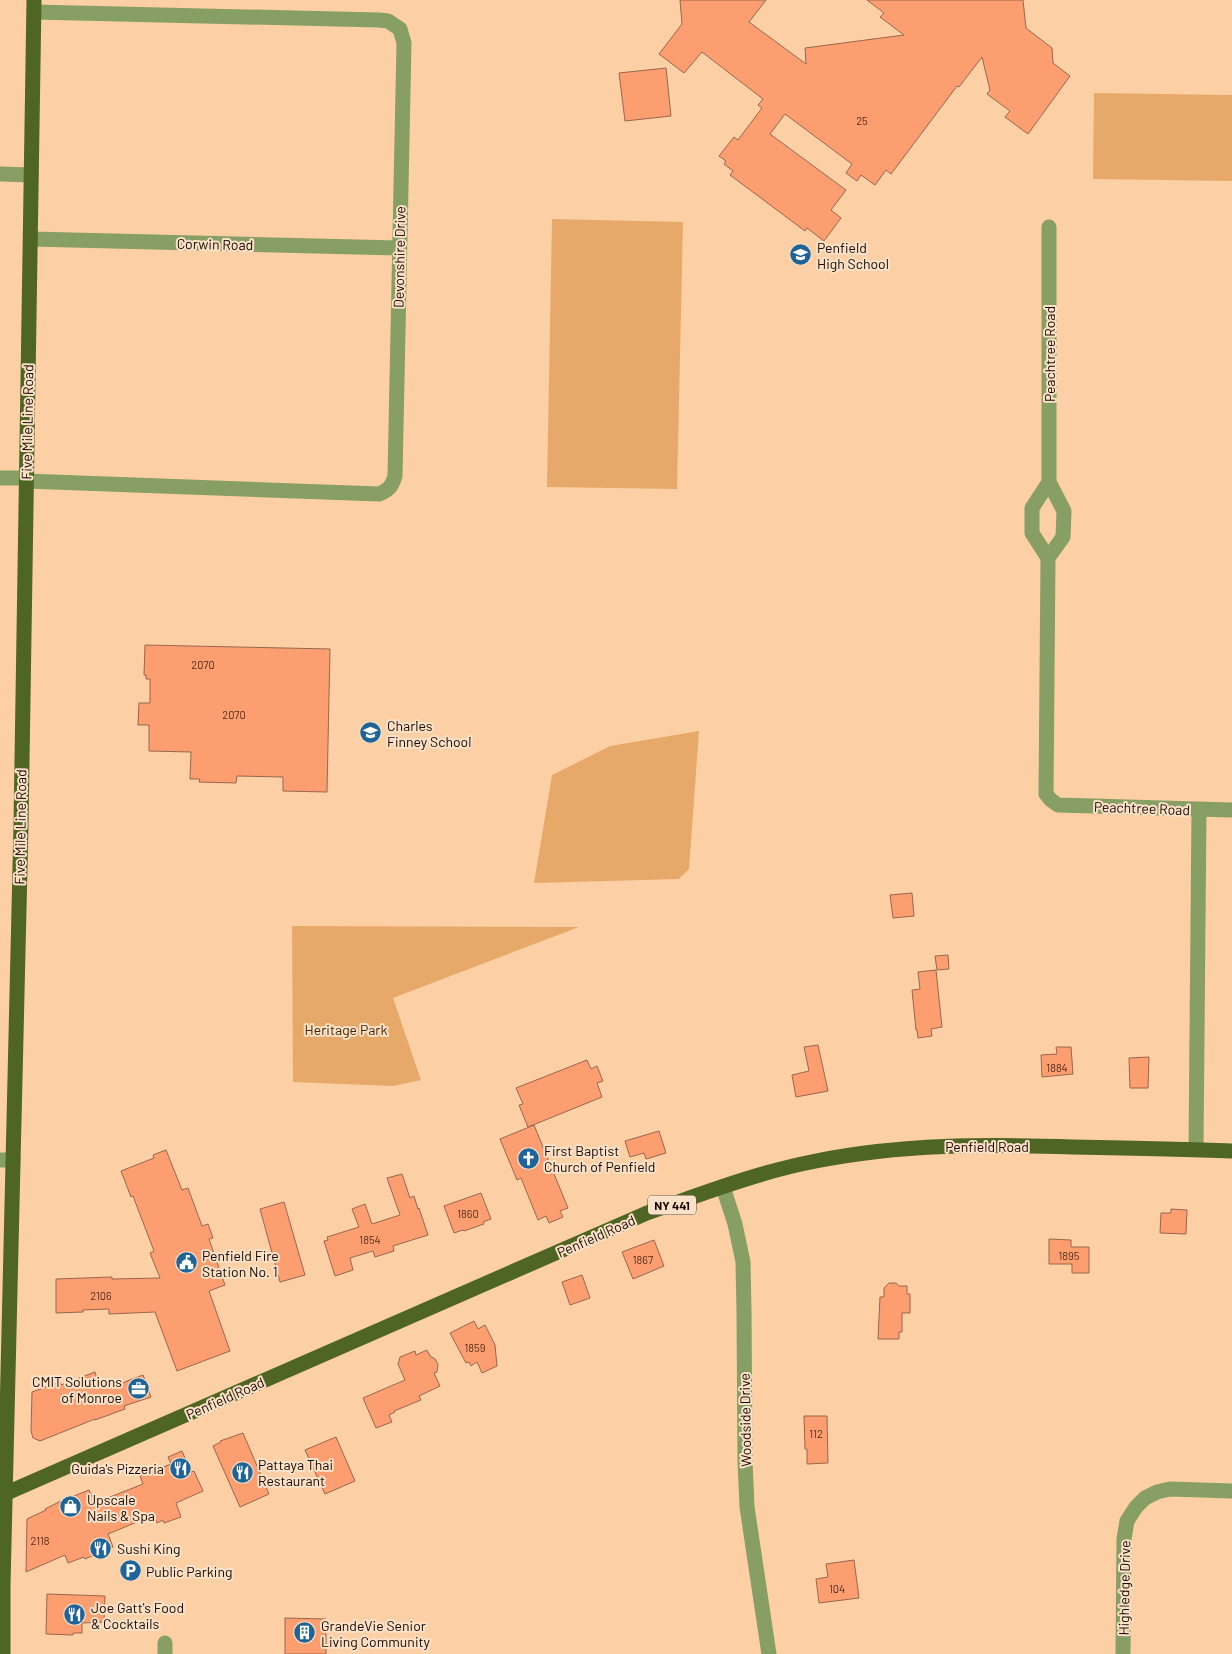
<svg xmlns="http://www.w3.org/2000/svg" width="1232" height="1654" font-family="Barlow,sans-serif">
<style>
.green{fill:#e7a969}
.building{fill:#fd9e70;stroke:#99664e}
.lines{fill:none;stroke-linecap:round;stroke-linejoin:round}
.minor{stroke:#879e64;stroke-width:15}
.major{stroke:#4e6523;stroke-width:15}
.labels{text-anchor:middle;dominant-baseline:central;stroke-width:4;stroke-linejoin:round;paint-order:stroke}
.number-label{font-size:11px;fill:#512e1c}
.shield{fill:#fbe1c7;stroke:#5c4a3c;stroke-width:1}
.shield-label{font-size:12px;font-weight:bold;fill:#180900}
.street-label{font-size:14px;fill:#180900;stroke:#fbe1c7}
.poi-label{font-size:14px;fill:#180900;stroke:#fbe1c7;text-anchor:start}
.park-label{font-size:14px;fill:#422602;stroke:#fbe1c7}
</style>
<rect width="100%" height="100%" fill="#fcd0a4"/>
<g class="green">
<polygon points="1094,93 1232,95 1232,181 1093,179"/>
<polygon points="552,219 683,222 677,489 547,487"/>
<polygon points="699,731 689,869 679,879 534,883 552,775 610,746"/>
<polygon points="292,926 579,927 393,998 421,1080 393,1086 293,1082"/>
</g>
<g class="building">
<polygon points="680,0 766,0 749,22 806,64 805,48 904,35 880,17 884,13 867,0 1023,0 1026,28 1052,48 1053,63 1070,76 1028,134 1005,117 1010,111 987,94 990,90 982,57 959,87 957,86 891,174 886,170 875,185 861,175 857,181 846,173 852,164 785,114 770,134 846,190 831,210 841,218 824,241 807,228 805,231 730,175 733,171 724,164 726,161 719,156 734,137 738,140 762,108 758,105 763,99 702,52 684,73 659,54 682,24"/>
<polygon points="666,68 671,116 625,121 619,73"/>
<polygon points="145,645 330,649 327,792 283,791 283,777 237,776 236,783 199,782 200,779 190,779 191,752 149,751 149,725 138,725 139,703 150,703 150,679 146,679 146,675 144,675"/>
<polygon points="912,893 914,916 893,918 890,895"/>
<polygon points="948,955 949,969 937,970 935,956"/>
<polygon points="936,970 942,1027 931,1029 932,1036 918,1038 917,1030 916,1030 912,990 920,989 918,972"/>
<polygon points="818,1045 828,1091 796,1097 792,1075 809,1071 804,1047"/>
<polygon points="1056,1047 1071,1047 1073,1074 1042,1077 1041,1055 1057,1054"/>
<polygon points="1149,1057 1148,1088 1130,1088 1129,1058"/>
<polygon points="587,1060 591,1069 597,1066 603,1081 597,1083 602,1097 528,1127 519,1105 523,1104 516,1088"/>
<polygon points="534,1125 568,1208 560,1211 563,1217 549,1223 546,1216 538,1220 521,1178 517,1180 500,1139"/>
<polygon points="659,1131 666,1153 646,1159 644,1153 630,1157 625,1141"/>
<polygon points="166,1150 182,1190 188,1188 202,1226 208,1224 213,1238 209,1239 225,1285 209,1291 230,1351 177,1371 155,1312 109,1314 109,1309 83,1310 83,1312 56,1313 56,1279 112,1277 112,1279 160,1278 150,1253 154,1251 133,1196 131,1197 121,1171 154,1158 153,1155"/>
<polygon points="402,1174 410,1198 414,1196 418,1209 419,1208 428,1235 393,1246 394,1251 375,1257 373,1251 350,1258 353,1270 335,1276 324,1241 328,1240 327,1237 359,1227 352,1209 365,1204 372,1224 400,1215 387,1178"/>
<polygon points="481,1193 491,1219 483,1222 484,1224 464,1231 463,1230 454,1233 444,1206"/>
<polygon points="284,1202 305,1275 280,1282 260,1209"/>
<polygon points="1171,1209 1187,1210 1186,1234 1160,1233 1161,1213 1171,1213"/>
<polygon points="1049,1239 1071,1240 1071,1247 1089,1247 1089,1273 1072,1273 1072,1264 1049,1264"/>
<polygon points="654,1240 664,1266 633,1279 622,1252"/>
<polygon points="582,1275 590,1298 570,1305 562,1282"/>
<polygon points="889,1283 896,1283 899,1286 907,1286 907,1294 910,1294 910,1313 902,1313 902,1332 899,1332 899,1339 878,1339 880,1297 884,1297 884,1288"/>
<polygon points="474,1321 478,1329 485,1325 495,1345 497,1366 482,1373 477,1362 471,1366 469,1362 466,1363 450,1333"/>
<polygon points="427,1350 430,1356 435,1359 438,1364 437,1372 434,1373 440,1386 419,1396 421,1400 394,1411 395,1412 389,1415 392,1422 376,1428 363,1398 405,1380 398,1364 400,1357 415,1351 416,1355"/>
<polygon points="95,1372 99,1385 115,1380 117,1385 143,1375 151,1397 124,1406 125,1409 95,1420 95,1419 40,1441 33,1438 31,1431 32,1392 60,1382 61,1385"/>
<polygon points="804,1416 827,1416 828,1463 807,1464 807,1449 805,1449"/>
<polygon points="243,1433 269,1494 240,1507 213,1446 221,1442 220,1441"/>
<polygon points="336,1437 355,1481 325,1494 305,1450"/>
<polygon points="182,1451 191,1472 194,1471 203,1491 176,1503 181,1517 164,1523 163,1520 157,1523 154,1515 108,1534 113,1547 85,1559 84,1557 68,1563 65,1555 26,1572 27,1519 46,1510 45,1509 59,1502 89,1490 95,1503 143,1484 140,1476 171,1464 168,1457"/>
<polygon points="854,1560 859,1598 819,1603 816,1579 828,1577 826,1564"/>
<polygon points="47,1594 105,1596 104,1622 82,1623 82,1633 73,1633 73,1635 46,1634"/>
<polygon points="285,1618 326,1619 326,1654 285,1654"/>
</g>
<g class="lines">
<g class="minor">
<polyline points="0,174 31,175"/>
<polyline points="1049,227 1049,482 1064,511 1063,537 1048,558 1046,794 1051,800 1058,805 1232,810"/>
<polyline points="31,239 398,248"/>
<polyline points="0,478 26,478"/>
<path d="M26 481 379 494C389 490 392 486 395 476L404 43 400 29 388 21 379 20 34 12"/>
<polyline points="1048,558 1032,533 1032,508 1049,482"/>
<polyline points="1196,1149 1199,810"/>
<polyline points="0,1160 13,1160"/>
<polyline points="723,1187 735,1224 743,1262 744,1311 745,1461 747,1507 769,1654"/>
<polyline points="165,1654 165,1643"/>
<polyline points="1123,1654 1124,1539 1127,1521 1136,1507 1145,1498 1157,1492 1170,1489 1232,1491"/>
</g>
<g class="major">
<path d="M0 1496 647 1213C702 1194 758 1172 816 1161 901 1144 987 1144 1073 1147 1126 1148 1179 1149 1232 1151"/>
<polyline points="3,1654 3,1585 21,825 34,0"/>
</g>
</g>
<defs>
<symbol id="school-disc" viewBox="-11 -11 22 22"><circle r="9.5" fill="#1f6499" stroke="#fbe1c7"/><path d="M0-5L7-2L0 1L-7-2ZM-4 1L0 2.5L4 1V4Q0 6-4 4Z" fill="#fff"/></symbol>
<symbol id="church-disc" viewBox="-11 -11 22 22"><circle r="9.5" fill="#1f6499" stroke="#fbe1c7"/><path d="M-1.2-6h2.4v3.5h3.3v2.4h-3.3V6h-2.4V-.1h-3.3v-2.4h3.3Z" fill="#fff"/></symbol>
<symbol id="civic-disc" viewBox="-11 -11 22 22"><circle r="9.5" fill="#1f6499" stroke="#fbe1c7"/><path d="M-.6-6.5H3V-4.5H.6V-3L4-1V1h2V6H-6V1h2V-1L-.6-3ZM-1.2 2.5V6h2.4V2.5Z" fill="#fff"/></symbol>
<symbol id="office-disc" viewBox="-11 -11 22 22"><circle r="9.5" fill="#1f6499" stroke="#fbe1c7"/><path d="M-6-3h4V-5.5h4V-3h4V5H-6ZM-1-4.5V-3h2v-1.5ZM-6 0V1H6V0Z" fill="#fff"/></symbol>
<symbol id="restaurant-disc" viewBox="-11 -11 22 22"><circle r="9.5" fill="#1f6499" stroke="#fbe1c7"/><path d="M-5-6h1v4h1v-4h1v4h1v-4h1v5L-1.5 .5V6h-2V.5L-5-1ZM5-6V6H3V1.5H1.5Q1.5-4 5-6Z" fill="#fff"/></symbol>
<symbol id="shop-disc" viewBox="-11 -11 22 22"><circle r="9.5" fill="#1f6499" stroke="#fbe1c7"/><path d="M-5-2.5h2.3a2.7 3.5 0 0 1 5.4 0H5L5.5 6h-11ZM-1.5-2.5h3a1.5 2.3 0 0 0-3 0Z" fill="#fff"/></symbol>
<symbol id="parking-disc" viewBox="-11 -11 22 22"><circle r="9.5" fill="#1f6499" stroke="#fbe1c7"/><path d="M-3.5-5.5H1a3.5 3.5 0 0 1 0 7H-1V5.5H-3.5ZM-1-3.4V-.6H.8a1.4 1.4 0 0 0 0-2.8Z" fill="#fff"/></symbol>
<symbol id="building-disc" viewBox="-11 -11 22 22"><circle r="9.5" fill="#1f6499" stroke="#fbe1c7"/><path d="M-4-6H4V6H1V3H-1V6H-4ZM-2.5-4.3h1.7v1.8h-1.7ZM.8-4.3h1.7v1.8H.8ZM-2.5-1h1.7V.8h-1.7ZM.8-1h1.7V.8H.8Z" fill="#fff"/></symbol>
</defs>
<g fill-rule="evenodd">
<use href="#school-disc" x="788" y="242" width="25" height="25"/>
<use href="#school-disc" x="358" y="720" width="25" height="25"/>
<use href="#church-disc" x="516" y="1146" width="25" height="25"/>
<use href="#civic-disc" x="174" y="1250" width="25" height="25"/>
<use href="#office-disc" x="126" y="1376" width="25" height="25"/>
<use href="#restaurant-disc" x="168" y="1456" width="25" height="25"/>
<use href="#restaurant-disc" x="230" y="1460" width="25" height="25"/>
<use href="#shop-disc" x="58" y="1494" width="25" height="25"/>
<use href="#restaurant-disc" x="88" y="1536" width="25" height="25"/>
<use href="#parking-disc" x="118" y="1558" width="25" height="25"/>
<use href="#restaurant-disc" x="62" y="1602" width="25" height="25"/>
<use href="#building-disc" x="292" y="1620" width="25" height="25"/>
</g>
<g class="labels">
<g class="number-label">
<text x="862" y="120">25</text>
<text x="203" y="664">2070</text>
<text x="234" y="714">2070</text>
<text x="1057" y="1067">1884</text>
<text x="468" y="1213">1860</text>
<text x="370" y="1239">1854</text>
<text x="1069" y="1255">1895</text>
<text x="643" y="1259">1867</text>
<text x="101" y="1295">2106</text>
<text x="475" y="1347">1859</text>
<text x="816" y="1433">112</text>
<text x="40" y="1540">2118</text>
<text x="837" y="1588">104</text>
</g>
<rect class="shield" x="648" y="1195.5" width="48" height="19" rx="4"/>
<g class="shield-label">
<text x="672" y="1205">NY 441</text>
</g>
<g class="street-label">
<text transform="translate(215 244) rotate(1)">Corwin Road</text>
<text transform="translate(399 257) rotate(-89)">Devonshire Drive</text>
<text transform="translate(1049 354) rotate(-90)">Peachtree Road</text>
<text transform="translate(27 422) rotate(-89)">Five Mile Line Road</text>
<text transform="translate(1142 808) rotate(2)">Peachtree Road</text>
<text transform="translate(20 827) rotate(-89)">Five Mile Line Road</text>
<text x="987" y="1146">Penfield Road</text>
<text transform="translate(596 1236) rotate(-24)">Penfield Road</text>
<text transform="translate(225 1398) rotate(-24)">Penfield Road</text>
<text transform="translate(745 1420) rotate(-91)">Woodside Drive</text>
<text transform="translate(1124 1588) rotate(-89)">Highledge Drive</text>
</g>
<g class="poi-label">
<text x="817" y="247">Penfield<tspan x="817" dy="16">High School</tspan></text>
<text x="387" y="725">Charles<tspan x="387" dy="16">Finney School</tspan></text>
<text x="544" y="1150">First Baptist<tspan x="544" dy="16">Church of Penfield</tspan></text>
<text x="202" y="1255">Penfield Fire<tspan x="202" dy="16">Station No. 1</tspan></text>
<text x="122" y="1381" text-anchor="end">CMIT Solutions<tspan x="122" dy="16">of Monroe</tspan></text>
<text x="258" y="1464">Pattaya Thai<tspan x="258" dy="16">Restaurant</tspan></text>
<text x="164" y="1468" text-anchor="end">Guida's Pizzeria</text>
<text x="87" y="1499">Upscale<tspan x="87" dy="16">Nails &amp; Spa</tspan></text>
<text x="117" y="1548">Sushi King</text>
<text x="146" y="1571">Public Parking</text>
<text x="91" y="1607">Joe Gatt's Food<tspan x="91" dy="16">&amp; Cocktails</tspan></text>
<text x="321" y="1625">GrandeVie Senior<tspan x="321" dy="16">Living Community</tspan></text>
</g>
<g class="park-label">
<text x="346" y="1029">Heritage Park</text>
</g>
</g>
</svg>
